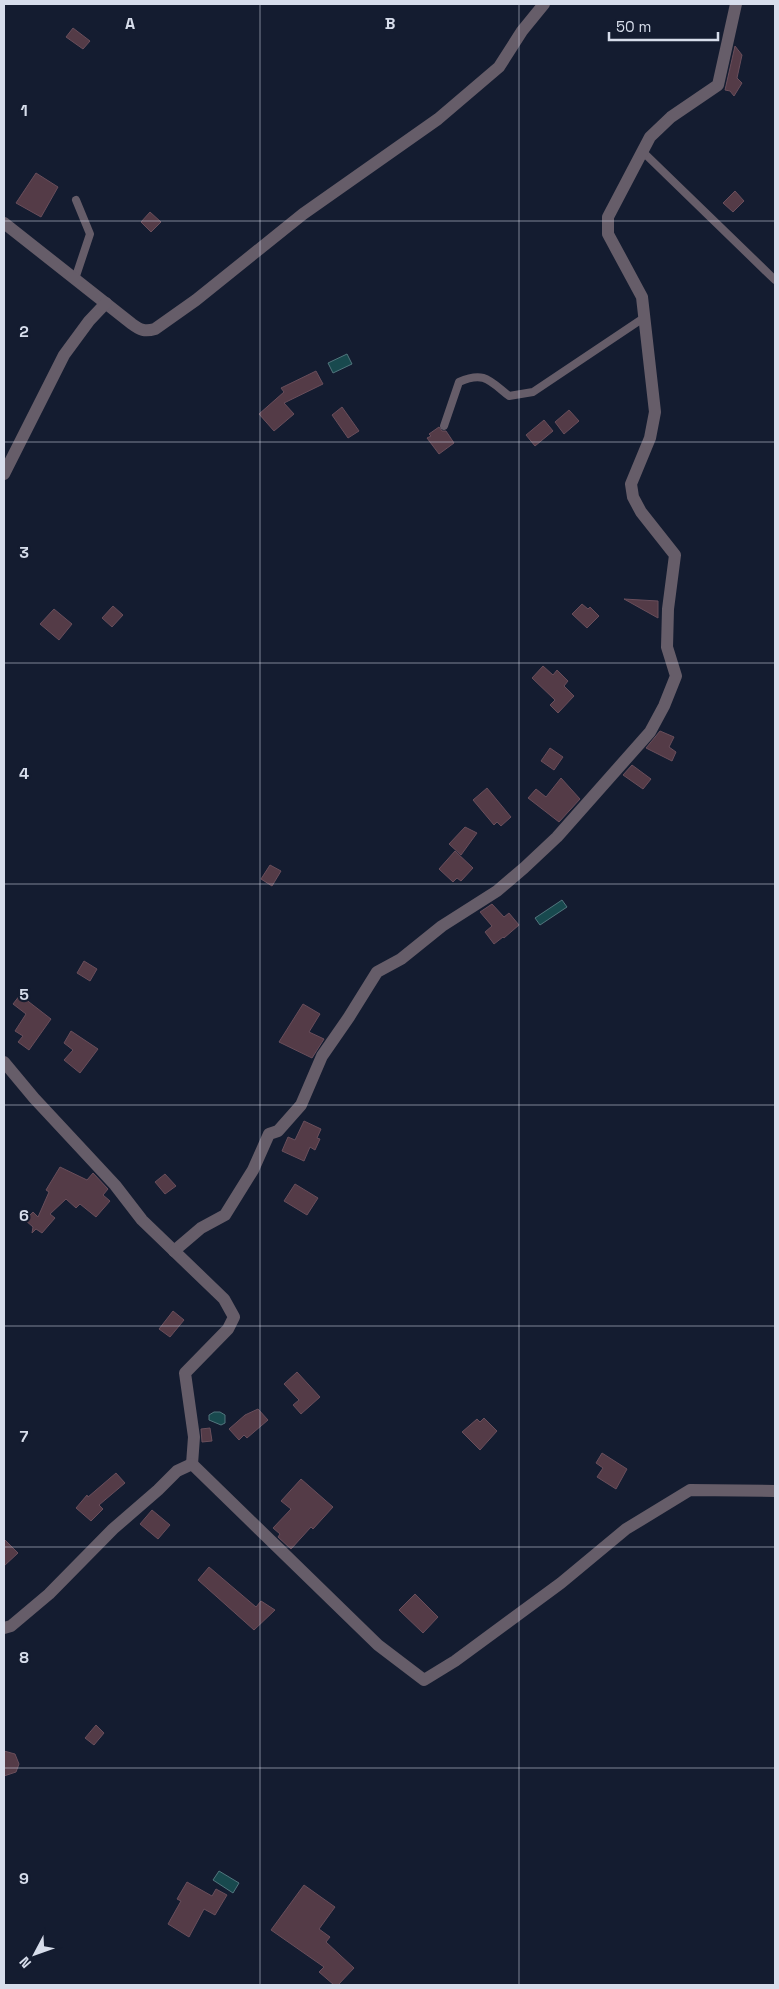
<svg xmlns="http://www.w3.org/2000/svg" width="779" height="1989" font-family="'Space Grotesk',sans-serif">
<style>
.water{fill:#18494e;stroke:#51757d}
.building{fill:#543b47;stroke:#694e5b}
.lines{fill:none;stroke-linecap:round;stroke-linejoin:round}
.service{stroke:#665d69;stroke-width:8}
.minor{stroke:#665d69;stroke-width:12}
.grid{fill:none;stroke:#d7ddeb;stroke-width:1;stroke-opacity:0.55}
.grid-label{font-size:16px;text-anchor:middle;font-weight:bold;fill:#d7ddeb;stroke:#141c30;stroke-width:4.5;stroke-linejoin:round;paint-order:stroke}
</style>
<rect width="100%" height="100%" fill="#141c30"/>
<g class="water">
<polygon points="347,354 352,364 333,373 328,363"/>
<polygon points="562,900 567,907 540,925 535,918"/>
<polygon points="214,1412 220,1412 225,1415 225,1423 221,1425 209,1420 209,1415"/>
<polygon points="219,1871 239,1883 233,1893 213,1880"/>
</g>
<g class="building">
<polygon points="73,28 90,41 83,49 66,37"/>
<polygon points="735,46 742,55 737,78 742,83 734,96 730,91 725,90"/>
<polygon points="36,173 58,187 41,217 16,203"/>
<polygon points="735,191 744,201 733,212 723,203"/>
<polygon points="150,212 161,222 151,232 141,222"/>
<polygon points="316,371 323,384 284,403 294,414 274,431 259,414 284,392 281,388"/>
<polygon points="342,407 359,431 348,438 332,415"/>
<polygon points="569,410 579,421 564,434 555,422"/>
<polygon points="544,420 553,431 535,446 526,435"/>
<polygon points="439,427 442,431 446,431 454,443 439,454 427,438 431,436 429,434"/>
<polygon points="624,599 658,601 658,618"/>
<polygon points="582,604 588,609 590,607 599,616 587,628 572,614"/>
<polygon points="113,606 123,615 112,627 102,618"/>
<polygon points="54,609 72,624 59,640 40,624"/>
<polygon points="543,666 553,675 557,670 568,681 564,686 574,696 558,713 550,705 555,700 532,678"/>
<polygon points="660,731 674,737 669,747 676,752 672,761 646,748"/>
<polygon points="550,748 563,757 554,770 541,761"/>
<polygon points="632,765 651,779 643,789 623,775"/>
<polygon points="561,778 580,799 559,822 528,798 536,789 546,797"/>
<polygon points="487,788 511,817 501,826 497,822 494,825 473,800"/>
<polygon points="465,827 477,833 461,855 449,844"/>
<polygon points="455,851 473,868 461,881 457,878 453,882 439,869"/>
<polygon points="270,865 281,871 272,886 261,879"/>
<polygon points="492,904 504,917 509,913 519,925 504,938 503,937 494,944 485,932 492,926 480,912"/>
<polygon points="84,961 97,969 90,981 77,973"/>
<polygon points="20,995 51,1019 29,1050 18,1042 23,1036 15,1031 26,1014 13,1004"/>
<polygon points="303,1004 320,1014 309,1032 324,1039 312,1058 279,1042"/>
<polygon points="71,1031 98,1049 80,1073 64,1060 73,1050 64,1043"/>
<polygon points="304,1121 321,1129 317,1138 320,1139 315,1150 310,1147 304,1161 282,1151 288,1137 295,1140"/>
<polygon points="60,1167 87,1180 93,1173 108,1189 103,1195 110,1201 96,1217 80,1204 76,1208 66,1199 50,1214 55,1218 42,1233 36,1229 32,1233 33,1227 25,1220 33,1212 38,1217 49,1192 46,1190"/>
<polygon points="165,1174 176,1186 165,1194 155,1182"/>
<polygon points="295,1184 318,1198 307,1215 284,1201"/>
<polygon points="173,1311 184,1320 170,1337 159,1329"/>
<polygon points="297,1372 320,1397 301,1414 293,1405 299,1400 284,1384"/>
<polygon points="258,1409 268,1420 247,1438 244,1435 239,1440 229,1429 245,1415"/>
<polygon points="484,1418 497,1431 480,1450 462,1432 477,1419 480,1422"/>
<polygon points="210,1428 212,1441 202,1442 201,1429"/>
<polygon points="602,1453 627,1469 616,1489 597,1477 603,1468 596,1463"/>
<polygon points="116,1473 125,1483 99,1505 103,1509 91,1521 76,1508 87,1495 88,1497"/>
<polygon points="301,1479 333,1507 313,1529 311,1527 291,1549 278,1537 280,1534 273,1528 291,1509 281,1501"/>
<polygon points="152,1510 170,1525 158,1539 140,1524"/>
<polygon points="4,1539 18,1553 4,1566"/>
<polygon points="209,1567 256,1607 261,1601 275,1610 254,1630 198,1580"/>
<polygon points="415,1594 438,1617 423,1633 399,1610"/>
<polygon points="96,1725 104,1733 94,1745 85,1738"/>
<polygon points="4,1751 15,1754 19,1764 16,1772 4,1776"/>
<polygon points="187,1882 212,1896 216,1889 227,1895 215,1915 204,1909 189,1937 168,1924 181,1901 177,1899"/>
<polygon points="304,1885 335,1907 319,1929 330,1937 326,1942 354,1968 338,1985 334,1985 319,1972 324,1967 271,1930"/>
</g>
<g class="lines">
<g class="service">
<polyline points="642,151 775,280"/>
<polyline points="75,279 90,234 76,200"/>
<path d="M444 426 459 382C484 371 489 380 509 396L533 392 645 317"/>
</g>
<g class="minor">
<path d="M4 223 132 324C140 330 145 332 155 329L196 300 303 214 438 119 499 67 522 31 544 4"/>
<polyline points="4,474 64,355 89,321 106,303"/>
<polyline points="4,1062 34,1098 115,1185 142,1220 224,1299 234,1317 228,1329 185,1373 194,1437 192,1464"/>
<polyline points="174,1251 201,1228 225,1215 253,1170 269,1134 278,1131 301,1105 322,1056 349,1017 377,972 401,959 442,926 497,891 524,868 557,837 650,732 664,706 676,676 667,647 668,609 675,555 641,512 633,497 631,484 650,438 655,412 642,297 608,234 608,217 650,137 671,117 718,85 736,4"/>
<polyline points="4,1628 11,1626 49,1594 113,1529 158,1490 177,1471 192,1464 378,1645 424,1680 455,1661 561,1583 626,1529 690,1490 775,1491"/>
</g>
</g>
<path class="grid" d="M260 4V1985M519 4V1985M4 221H775M4 442H775M4 663H775M4 884H775M4 1105H775M4 1326H775M4 1547H775M4 1768H775"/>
<g class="grid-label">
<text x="130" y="29">A</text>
<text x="390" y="29">B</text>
<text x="24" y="116">1</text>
<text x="24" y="337">2</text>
<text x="24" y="558">3</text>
<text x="24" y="779">4</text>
<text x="24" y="1000">5</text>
<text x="24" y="1221">6</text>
<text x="24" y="1442">7</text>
<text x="24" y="1663">8</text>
<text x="24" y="1884">9</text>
</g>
<rect width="779" height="1989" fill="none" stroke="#d7ddeb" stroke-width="10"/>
<g transform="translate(35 1954) rotate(229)" stroke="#141c30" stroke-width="4" paint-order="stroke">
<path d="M0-4L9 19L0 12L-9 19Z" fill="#d7ddeb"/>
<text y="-8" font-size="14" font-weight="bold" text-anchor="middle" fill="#d7ddeb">N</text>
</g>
<path d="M609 32v8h109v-8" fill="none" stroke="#d7ddeb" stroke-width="2.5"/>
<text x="616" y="32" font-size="15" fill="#d7ddeb" stroke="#141c30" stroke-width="4" paint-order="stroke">50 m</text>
</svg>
